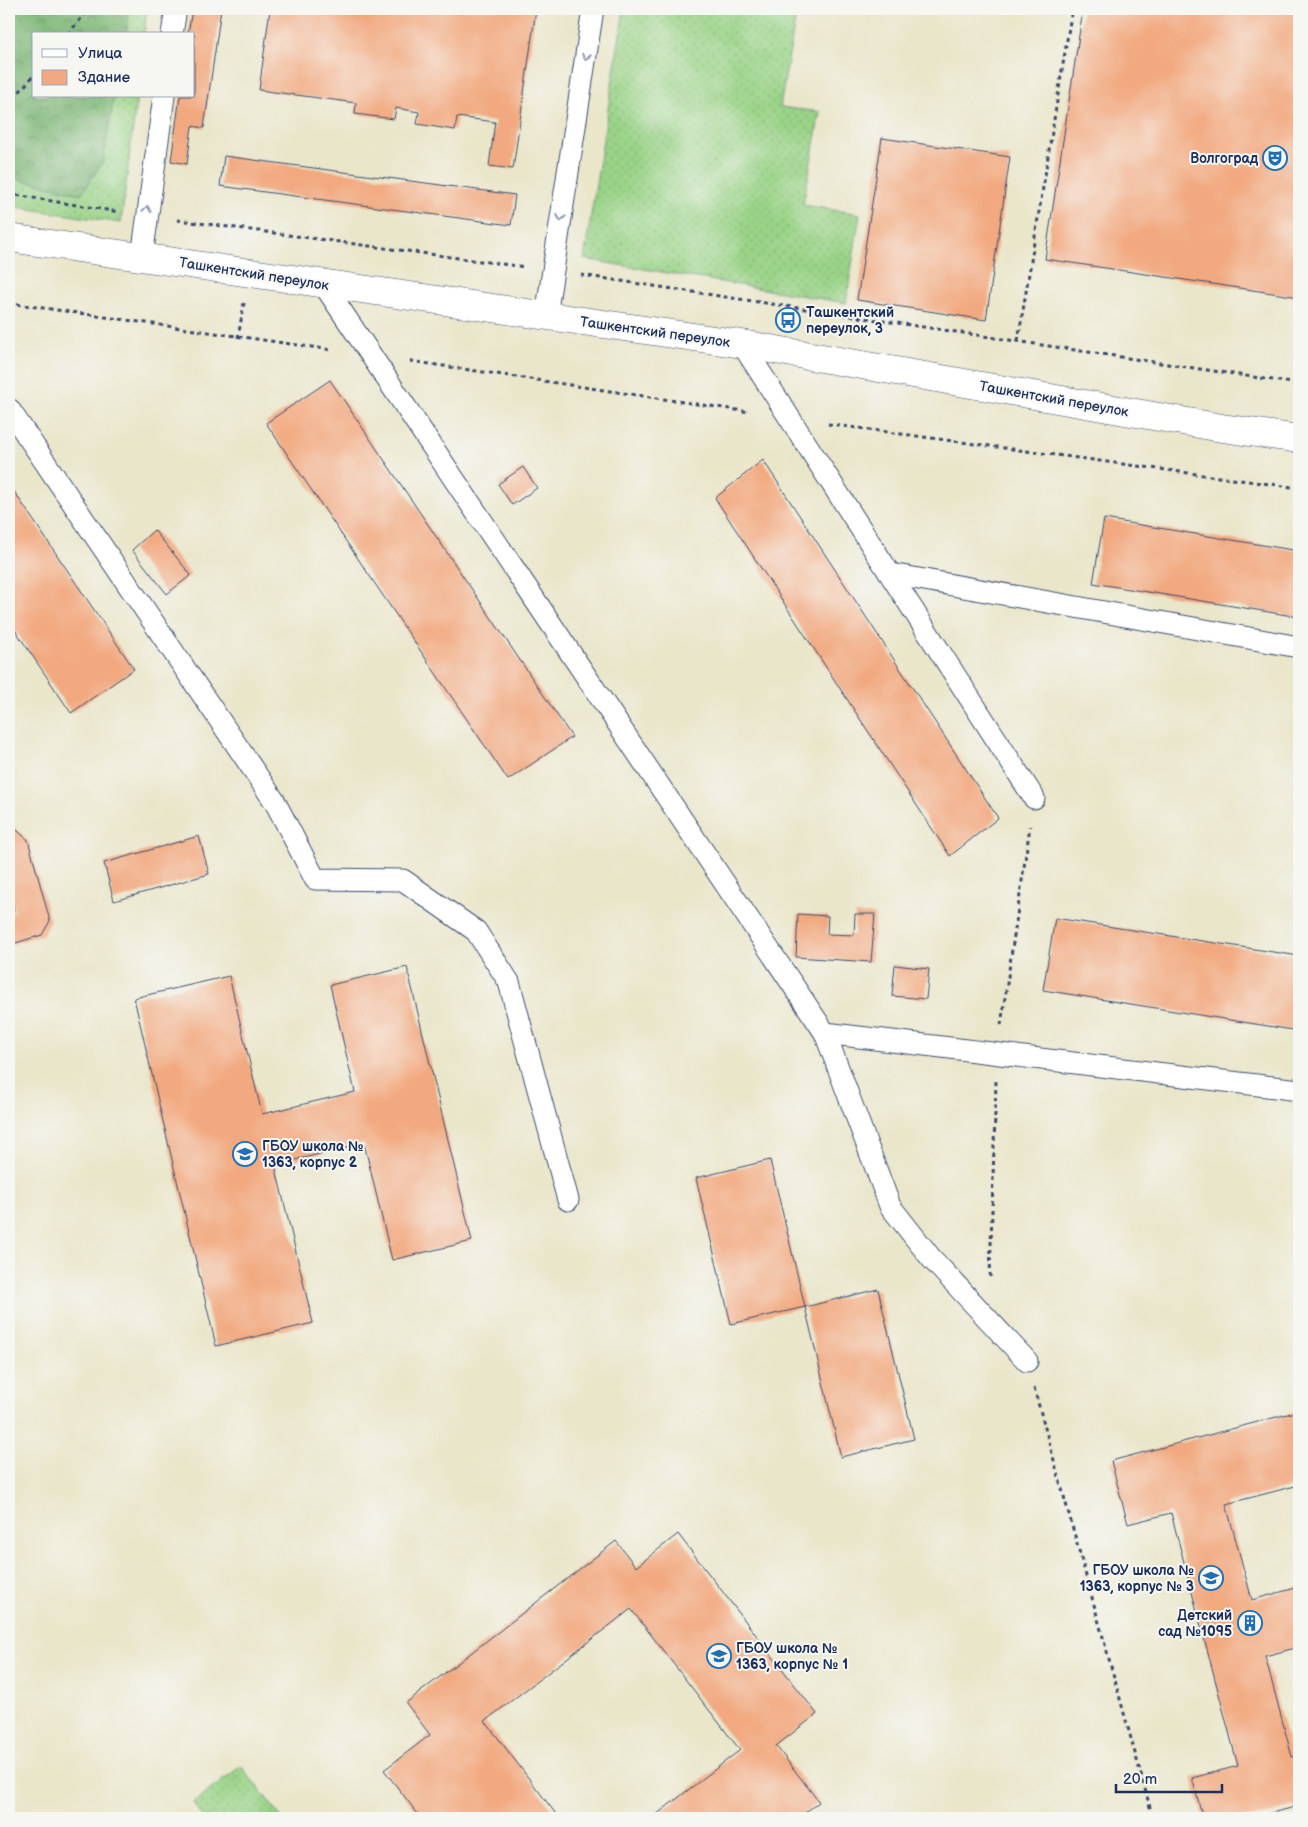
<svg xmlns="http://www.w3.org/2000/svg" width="1308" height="1827" font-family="'Balsamiq Sans',sans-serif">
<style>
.grass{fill:url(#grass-dots);stroke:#5a8172}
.forest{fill:url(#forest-crowns);stroke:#4a7268}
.building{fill:#f2a97f}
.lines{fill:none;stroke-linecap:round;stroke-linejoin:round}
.service-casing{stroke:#3a4a6e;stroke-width:23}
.minor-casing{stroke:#3a4a6e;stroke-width:29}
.path{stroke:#3a4a6e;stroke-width:3;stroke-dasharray:4 4;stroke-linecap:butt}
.service{stroke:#fff;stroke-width:21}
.minor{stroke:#fff;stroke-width:28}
.oneway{stroke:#8d97ae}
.labels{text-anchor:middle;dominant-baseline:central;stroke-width:4;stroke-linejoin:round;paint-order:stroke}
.poi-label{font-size:14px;font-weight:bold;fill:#1b2f5e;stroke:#f6f6f2;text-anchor:end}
.street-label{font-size:14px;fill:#1b2f5e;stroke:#f6f6f2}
</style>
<defs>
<pattern id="grass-dots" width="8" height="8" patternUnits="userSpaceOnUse" patternTransform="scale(1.25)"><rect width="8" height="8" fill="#99d386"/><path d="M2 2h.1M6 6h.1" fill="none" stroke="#83b576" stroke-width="1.8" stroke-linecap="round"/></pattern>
<pattern id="forest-crowns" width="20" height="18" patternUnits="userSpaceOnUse" patternTransform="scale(1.25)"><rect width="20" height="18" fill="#7ab573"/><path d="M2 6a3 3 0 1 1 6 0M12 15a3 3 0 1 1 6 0" fill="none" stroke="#639462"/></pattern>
</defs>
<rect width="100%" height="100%" fill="#f6f6f2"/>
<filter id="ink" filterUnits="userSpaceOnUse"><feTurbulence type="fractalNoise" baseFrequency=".02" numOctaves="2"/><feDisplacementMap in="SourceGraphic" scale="10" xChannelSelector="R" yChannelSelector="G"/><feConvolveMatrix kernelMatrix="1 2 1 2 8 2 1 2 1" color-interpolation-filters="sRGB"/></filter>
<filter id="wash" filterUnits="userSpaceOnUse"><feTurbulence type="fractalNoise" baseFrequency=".0096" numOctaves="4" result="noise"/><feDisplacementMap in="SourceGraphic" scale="20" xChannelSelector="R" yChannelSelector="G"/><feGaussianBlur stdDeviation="1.12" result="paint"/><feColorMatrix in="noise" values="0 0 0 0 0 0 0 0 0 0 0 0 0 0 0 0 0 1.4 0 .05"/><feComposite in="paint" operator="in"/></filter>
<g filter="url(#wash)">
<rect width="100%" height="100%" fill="#eae6ca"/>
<g class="grass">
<polygon points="9,9 147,9 144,34 34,34 34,96 137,96 121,223 9,206"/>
<polygon points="624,9 797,9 780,107 820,112 803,205 860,214 846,303 584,259"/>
<polygon points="241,1766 282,1818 204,1818 193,1803"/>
</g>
<polygon class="forest" points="9,9 130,9 126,34 34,34 34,96 114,96 103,162 81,194 9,177"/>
<g id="blocks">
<g class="building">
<polygon points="192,9 221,9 204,128 192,126 187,164 171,161 180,96 194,96 194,34 188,34"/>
<polygon points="270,9 536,9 513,169 489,166 495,122 457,117 455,130 417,124 419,112 396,108 394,119 355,114 356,103 259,90"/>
<polygon points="1083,9 1299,9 1299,297 1045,259"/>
<polygon points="882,138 1010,157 986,320 857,300"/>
<polygon points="224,156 515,195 511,225 220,186"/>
<polygon points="330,380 572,737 508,780 266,423"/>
<polygon points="763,460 998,818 950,856 715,498"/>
<polygon points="523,467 537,488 512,505 498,484"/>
<polygon points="9,484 134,669 71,713 9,621"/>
<polygon points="1104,519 1299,551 1299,617 1093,583"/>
<polygon points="154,530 191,575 167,594 132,550"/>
<polygon points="9,823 28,840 50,921 42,935 9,945 9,913 14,912 9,886"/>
<polygon points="199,836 209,874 114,901 104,863"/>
<polygon points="798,914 828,916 827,934 854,935 855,914 875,914 871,962 796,957"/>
<polygon points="1055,918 1299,956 1299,1031 1043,990"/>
<polygon points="895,965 929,969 926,999 892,996"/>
<polygon points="407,967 472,1241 392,1260 364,1143 275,1165 313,1323 216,1346 134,998 229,976 262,1114 355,1092 330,985"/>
<polygon points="770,1160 805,1307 731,1324 696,1178"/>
<polygon points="878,1289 914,1439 841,1457 805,1307"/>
<polygon points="1299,1411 1299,1485 1226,1504 1252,1600 1299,1587 1299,1647 1265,1656 1292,1757 1299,1755 1299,1806 1252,1818 1203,1818 1192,1778 1238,1766 1171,1513 1128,1524 1111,1461"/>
<polygon points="678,1534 817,1714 776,1746 819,1802 798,1818 652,1818 740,1750 631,1609 485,1721 559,1818 421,1818 384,1770 430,1735 406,1703 616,1541 636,1567"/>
</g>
</g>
</g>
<g filter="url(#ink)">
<use href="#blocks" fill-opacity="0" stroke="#3a4a6e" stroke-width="1"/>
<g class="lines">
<defs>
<g id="service">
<polyline points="172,34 176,9"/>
<polyline points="142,257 164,96"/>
<polyline points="324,285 825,1033 1299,1090"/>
<polyline points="546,316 593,9"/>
<polyline points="742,344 1034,798"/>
<polyline points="9,409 275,802 315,879 403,880 476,931 509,982 568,1200"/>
<polyline points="891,574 1299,647"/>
<polyline points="825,1033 890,1206 931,1258 1027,1361"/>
</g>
<polyline id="minor" points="9,238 742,344 1222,428 1299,439"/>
</defs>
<use href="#service" class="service-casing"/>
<use href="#minor" class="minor-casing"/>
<g class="path">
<polyline points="9,20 11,9"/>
<polyline points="68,34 89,9"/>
<polyline points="9,104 34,75"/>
<polyline points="9,194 119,212"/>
<polyline points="177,220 525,267"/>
<polyline points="581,275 1299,384"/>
<polyline points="9,303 332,350"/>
<polyline points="238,338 244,303"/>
<polyline points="1018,341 1072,9"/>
<polyline points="410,361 750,412"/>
<polyline points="828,424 1299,488"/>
<polyline points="1001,1025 1030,826"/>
<polyline points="990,1277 996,1081"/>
<polyline points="1034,1388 1153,1818"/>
</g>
<use href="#service" class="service"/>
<use href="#minor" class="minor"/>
</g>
<defs><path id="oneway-chevron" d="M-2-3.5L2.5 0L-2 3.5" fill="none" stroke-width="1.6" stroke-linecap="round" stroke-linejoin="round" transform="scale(1.25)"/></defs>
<g class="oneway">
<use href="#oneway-chevron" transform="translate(586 57) rotate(99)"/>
<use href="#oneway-chevron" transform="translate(147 209) rotate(-82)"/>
<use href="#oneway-chevron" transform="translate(561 218) rotate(99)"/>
</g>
</g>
<defs>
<symbol id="theatre-ring" viewBox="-11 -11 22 22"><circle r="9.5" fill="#f6f6f2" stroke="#1f6fb2" stroke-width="1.5"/><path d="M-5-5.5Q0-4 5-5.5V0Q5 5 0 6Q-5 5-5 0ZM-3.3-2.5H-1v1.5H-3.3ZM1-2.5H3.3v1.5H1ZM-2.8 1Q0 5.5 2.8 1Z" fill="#1f6fb2"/></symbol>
<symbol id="bus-ring" viewBox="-11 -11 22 22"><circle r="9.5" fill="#f6f6f2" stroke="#1f6fb2" stroke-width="1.5"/><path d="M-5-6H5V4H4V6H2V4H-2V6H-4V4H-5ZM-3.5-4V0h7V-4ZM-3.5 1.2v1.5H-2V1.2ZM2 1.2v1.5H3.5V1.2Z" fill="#1f6fb2"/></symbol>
<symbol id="school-ring" viewBox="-11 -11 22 22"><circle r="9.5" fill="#f6f6f2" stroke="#1f6fb2" stroke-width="1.5"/><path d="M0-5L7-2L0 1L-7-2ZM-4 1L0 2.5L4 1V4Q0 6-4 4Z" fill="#1f6fb2"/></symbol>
<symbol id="building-ring" viewBox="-11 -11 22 22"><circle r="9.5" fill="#f6f6f2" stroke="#1f6fb2" stroke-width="1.5"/><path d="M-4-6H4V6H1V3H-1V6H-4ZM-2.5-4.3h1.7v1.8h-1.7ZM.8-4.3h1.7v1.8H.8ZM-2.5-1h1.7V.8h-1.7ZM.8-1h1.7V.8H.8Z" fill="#1f6fb2"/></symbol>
</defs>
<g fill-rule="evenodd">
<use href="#theatre-ring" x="1261" y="144" width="28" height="28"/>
<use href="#bus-ring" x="774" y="306" width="28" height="28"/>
<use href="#school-ring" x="231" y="1140" width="28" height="28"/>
<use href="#school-ring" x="1197" y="1564" width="28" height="28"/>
<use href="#building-ring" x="1236" y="1609" width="28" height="28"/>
<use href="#school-ring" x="705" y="1642" width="28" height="28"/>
</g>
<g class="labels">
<g class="poi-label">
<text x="1258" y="158">Волгоград</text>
<text x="806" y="312" text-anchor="start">Ташкентский<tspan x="806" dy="16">переулок, 3</tspan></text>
<text x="262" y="1146" text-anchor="start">ГБОУ школа №<tspan x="262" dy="16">1363, корпус 2</tspan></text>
<text x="1194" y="1570">ГБОУ школа №<tspan x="1194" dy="16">1363, корпус № 3</tspan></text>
<text x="1232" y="1615">Детский<tspan x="1232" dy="16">сад №1095</tspan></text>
<text x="736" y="1648" text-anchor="start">ГБОУ школа №<tspan x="736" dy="16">1363, корпус № 1</tspan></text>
</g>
<g class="street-label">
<text transform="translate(254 274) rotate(9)">Ташкентский переулок</text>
<text transform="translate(655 332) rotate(8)">Ташкентский переулок</text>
<text transform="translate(1054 399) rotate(10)">Ташкентский переулок</text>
</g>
</g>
<rect width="1308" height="1827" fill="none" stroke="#f6f6f2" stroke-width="30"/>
<rect x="32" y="32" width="162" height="65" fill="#f6f6f2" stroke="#9ea6b7"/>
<rect x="42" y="49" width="25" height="8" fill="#ffffff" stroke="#9ea6b7"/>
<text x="78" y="58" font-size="15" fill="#1b2f5e">Улица</text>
<rect x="42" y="70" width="25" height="15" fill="#f2a97f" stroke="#9ea6b7"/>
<text x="78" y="82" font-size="15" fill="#1b2f5e">Здание</text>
<path d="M1116 1784v8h106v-8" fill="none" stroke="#1b2f5e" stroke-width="2.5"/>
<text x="1123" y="1784" font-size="15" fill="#1b2f5e" stroke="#f6f6f2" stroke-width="4" paint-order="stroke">20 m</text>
</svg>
